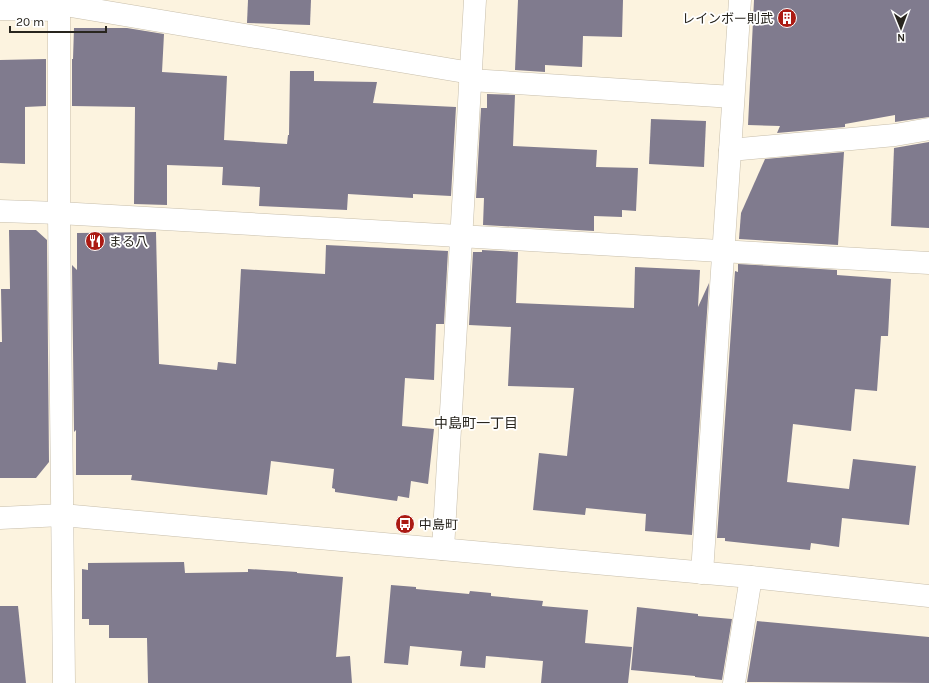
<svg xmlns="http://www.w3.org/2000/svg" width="929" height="683" font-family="Karla,'Noto Sans JP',sans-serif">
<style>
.building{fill:#807b8e}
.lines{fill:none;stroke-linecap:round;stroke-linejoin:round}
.minor-casing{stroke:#c7beab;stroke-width:23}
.minor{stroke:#fff;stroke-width:22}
.labels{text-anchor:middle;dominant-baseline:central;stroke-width:3.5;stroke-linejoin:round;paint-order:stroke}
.poi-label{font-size:13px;fill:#28251e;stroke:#fff;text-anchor:start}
.neighbourhood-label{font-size:14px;fill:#28251e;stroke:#fff}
</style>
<rect width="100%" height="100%" fill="#fcf3df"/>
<g class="building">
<polygon points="248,0 311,0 310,25 247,23"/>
<polygon points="518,0 623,0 622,37 583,36 582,67 545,65 545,72 515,70"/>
<polygon points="754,0 929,0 929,117 895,122 895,115 845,124 845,127 777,133 780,126 748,125"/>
<polygon points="74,28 127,28 164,34 162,72 227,76 224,140 287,144 288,135 289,135 290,71 314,71 314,81 377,82 373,103 456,107 451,196 413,194 413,198 348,194 347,210 259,206 260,187 222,185 223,167 167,165 167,205 134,204 135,107 72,106 72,59 73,59"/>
<polygon points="46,59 46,106 25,107 25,164 0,163 0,60"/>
<polygon points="487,94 515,95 513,146 597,150 596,167 638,168 636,211 622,210 622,217 594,216 594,231 483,225 484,198 476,198 481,108 487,108"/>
<polygon points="651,119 706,121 704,167 649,164"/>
<polygon points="929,142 929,228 891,226 894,148"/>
<polygon points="844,152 838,245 739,239 741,213 765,159"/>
<polygon points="9,230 36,230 47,240 49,462 36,478 0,478 0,342 2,342 1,289 10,289"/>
<polygon points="156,232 159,364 217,370 218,362 236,364 241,269 325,274 326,245 448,251 444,324 436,324 434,380 405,378 402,426 434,429 428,484 411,481 409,498 398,496 397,501 335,492 335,489 332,488 334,469 271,461 267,495 131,480 132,475 76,475 76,430 74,432 72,265 77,270 77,233"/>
<polygon points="482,250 518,252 516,303 634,308 635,267 700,270 698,307 709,283 692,535 645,531 646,514 586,508 585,515 533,510 539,453 567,456 574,388 508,386 511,327 469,325 473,252 482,252"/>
<polygon points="738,264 837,270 837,275 891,279 888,336 881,336 877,391 855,389 851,431 793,424 787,482 849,489 853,459 916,466 909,525 842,518 839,547 811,543 810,550 725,541 725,538 717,538 735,271 738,272"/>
<polygon points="184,562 185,573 248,572 248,569 297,572 297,573 343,577 336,657 350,656 352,683 148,683 147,638 109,638 109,625 89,625 89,619 82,619 82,569 88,570 88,563"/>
<polygon points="391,585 416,587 416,589 469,594 470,591 491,593 491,596 543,601 542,606 588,610 585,643 632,647 628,683 541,683 543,661 486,656 485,668 460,666 462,651 410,646 408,665 384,663"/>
<polygon points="0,606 18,606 26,683 0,683"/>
<polygon points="637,607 698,614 698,616 732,619 722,680 695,677 695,676 631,670"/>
<polygon points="757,621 929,637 929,683 747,682"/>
</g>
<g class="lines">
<defs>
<g id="minor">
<polyline points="59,0 59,213 64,683"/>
<polyline points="59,4 471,73"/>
<polyline points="0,9 59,10"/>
<polyline points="470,80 733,97"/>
<polyline points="730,150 895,135 929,129"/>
<path d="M0 211 59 213C349 230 639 246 929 263"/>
<polyline points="0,518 62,515 751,577 929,596"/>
<polyline points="443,549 475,0"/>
<polyline points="702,573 740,0"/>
<polyline points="734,683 751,577"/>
</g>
</defs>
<use href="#minor" class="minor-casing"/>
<use href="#minor" class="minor"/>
</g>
<defs>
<symbol id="building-disc" viewBox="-11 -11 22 22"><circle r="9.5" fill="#ab1a13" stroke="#fff"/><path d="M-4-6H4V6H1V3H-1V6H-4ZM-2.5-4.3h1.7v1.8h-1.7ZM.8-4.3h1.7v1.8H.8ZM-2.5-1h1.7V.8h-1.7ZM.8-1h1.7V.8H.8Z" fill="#fff"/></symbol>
<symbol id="restaurant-disc" viewBox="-11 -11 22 22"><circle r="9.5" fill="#ab1a13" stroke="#fff"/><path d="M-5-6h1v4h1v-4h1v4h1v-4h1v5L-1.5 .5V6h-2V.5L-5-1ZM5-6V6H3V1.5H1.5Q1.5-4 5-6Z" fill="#fff"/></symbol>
<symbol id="bus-disc" viewBox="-11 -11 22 22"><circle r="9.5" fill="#ab1a13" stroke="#fff"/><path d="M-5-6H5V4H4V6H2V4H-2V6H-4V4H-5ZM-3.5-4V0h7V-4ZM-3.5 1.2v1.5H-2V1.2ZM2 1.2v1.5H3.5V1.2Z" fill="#fff"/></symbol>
</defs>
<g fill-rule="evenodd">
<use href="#building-disc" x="776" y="7" width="22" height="22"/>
<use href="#restaurant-disc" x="84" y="230" width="22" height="22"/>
<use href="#bus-disc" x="394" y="513" width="22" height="22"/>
</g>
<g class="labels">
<g class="poi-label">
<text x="773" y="18" text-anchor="end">レインボー則武</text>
<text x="109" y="241">まる八</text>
<text x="419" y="524">中島町</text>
</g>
<g class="neighbourhood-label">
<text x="476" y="423">中島町一丁目</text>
</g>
</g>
<g transform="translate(901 28) rotate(179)" stroke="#ffffff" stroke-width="3" paint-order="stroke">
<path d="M0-3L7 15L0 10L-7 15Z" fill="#28251e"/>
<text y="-6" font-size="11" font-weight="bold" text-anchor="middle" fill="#28251e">N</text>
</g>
<path d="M10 26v6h96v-6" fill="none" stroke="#28251e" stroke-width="2"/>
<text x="16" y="26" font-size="12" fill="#28251e" stroke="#ffffff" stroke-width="3" paint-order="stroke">20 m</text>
</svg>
